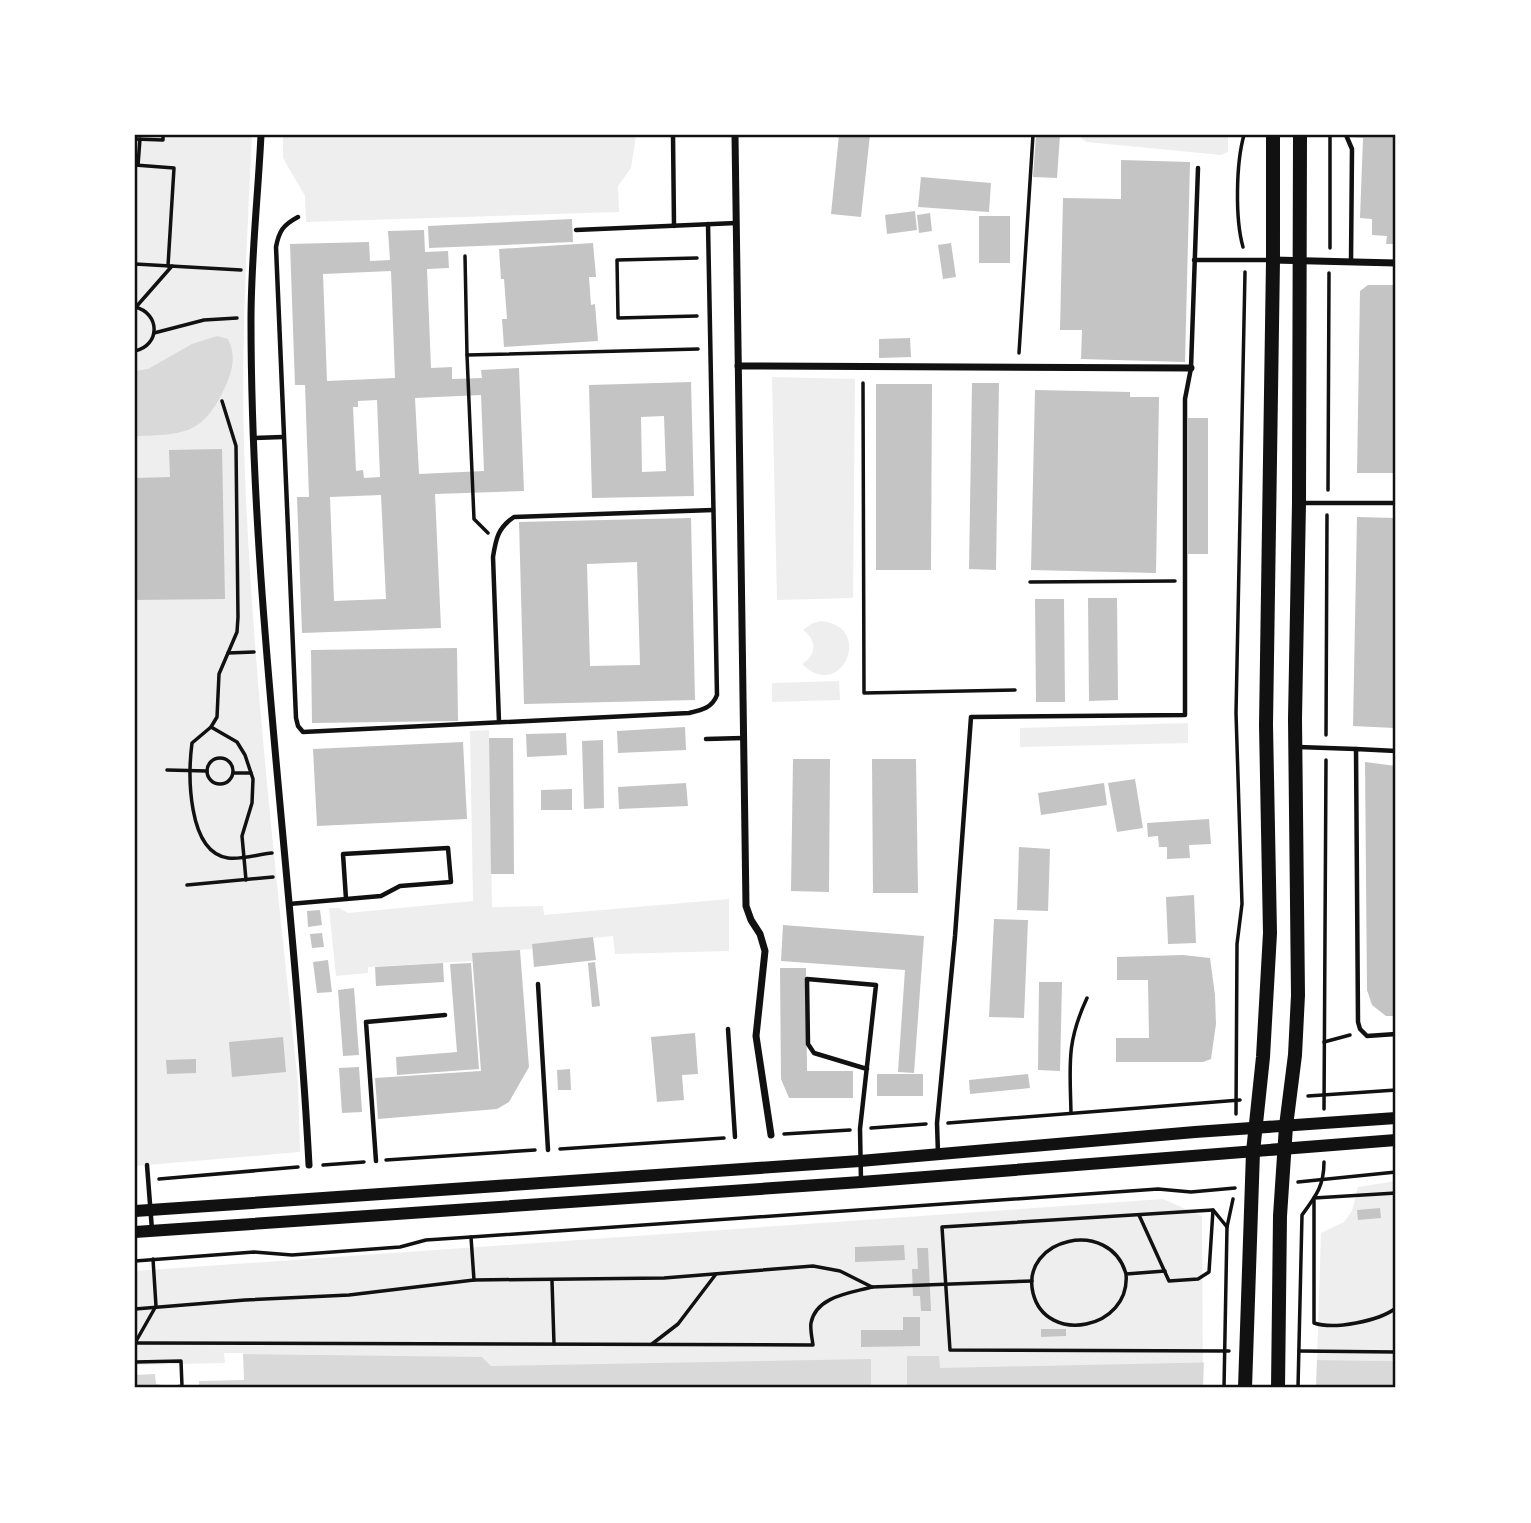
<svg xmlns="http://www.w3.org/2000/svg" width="1531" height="1523" font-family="Commissioner,sans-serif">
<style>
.green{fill:#eee}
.water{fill:#d9d9d9}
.pier{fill:#fff}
.building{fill:#c4c4c4;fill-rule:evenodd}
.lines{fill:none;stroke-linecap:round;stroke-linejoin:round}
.path{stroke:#111;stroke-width:3.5}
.service{stroke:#111;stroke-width:4.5}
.minor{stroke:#111;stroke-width:7}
.secondary{stroke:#111;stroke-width:12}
.primary{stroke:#111;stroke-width:14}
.neatline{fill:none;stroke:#111;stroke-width:2.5}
</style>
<rect width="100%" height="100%" fill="#fff"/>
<g class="green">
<path d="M135 135H252C247 238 241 343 244 447 251 660 276 872 298 1084L300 1152 135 1166Z"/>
<polygon points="283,135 636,135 631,168 618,186 619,212 306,222 305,196 283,158"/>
<polygon points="1080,135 1228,135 1228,152 1221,155 1087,142 1082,139"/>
<polygon points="772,377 855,379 853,598 777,600"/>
<path d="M821 621C875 626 842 703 802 664 817 655 817 640 803 630L813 623Z"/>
<polygon points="839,681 840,700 772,702 772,683"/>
<polygon points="1188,723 1188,743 1020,747 1020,728"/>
<polygon points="489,730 492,907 543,906 544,915 729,899 729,951 615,954 613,936 532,944 532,949 473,953 473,961 368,967 368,973 336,976 329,908 339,908 348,913 473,901 470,731"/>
<polygon points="1396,1181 1396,1361 1317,1360 1321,1233 1344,1222 1352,1211 1358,1187"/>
<polygon points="1163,1199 1202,1216 1203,1388 135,1388 135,1271"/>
</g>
<g class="water">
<path d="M217 336 228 339C236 355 233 369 226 385 204 434 185 435 135 436V371L148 369 192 344Z"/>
<polygon points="227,1354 482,1357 491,1366 871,1359 871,1388 135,1388 135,1368 228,1367"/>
<polygon points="907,1356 939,1356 940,1368 1317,1360 1396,1361 1396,1388 907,1388"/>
</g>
<g class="pier">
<polygon points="224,1353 243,1353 244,1380 199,1381 199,1388 163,1388 162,1385 156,1384 155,1374 135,1375 135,1365 225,1363"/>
<polygon points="1317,1356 1316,1388 1203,1388 1204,1359"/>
</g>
<g class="building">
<polygon points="839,135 870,135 861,217 831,214"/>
<polygon points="1036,135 1060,135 1057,178 1033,177"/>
<polygon points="1348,135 1396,135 1396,244 1386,244 1387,236 1372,235 1372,219 1360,218 1363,138 1348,137"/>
<polygon points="1121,160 1190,162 1185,362 1081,359 1082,330 1060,330 1063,198 1121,199"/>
<polygon points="921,177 991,183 989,212 918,207"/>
<polygon points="915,211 917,230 887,234 885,215"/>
<polygon points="930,213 932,231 919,233 917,215"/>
<rect x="979" y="216" width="31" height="47"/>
<polygon points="572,219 573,242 429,248 428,226"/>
<path d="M424 230 425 252 448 251 449 268 427 269 431 368 452 367V379L482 378 481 370 519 368 524 491 435 494 441 628 302 633 297 497H309L305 385H295L290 244 369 242 370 261 390 260 388 231ZM391 271 395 378 327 381 323 274ZM481 395 484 471 419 474 415 398ZM377 400 380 477 364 478 363 470 356 471 353 407H358V401ZM381 495 386 599 334 601 330 497Z"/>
<polygon points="593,243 596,277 589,277 591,305 595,304 598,341 504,347 502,319 507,319 504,279 501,279 499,249"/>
<polygon points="951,243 956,277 943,279 938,245"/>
<polygon points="1368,285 1396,285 1396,473 1357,473 1360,291"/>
<polygon points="910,338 911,357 879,358 879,339"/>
<path d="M691 382 694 496 592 498 589 385ZM664 416 666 471 642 472 641 417Z"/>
<polygon points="972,383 999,383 996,570 969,569"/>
<polygon points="876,384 932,384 931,570 876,570"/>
<polygon points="1035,390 1130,392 1130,397 1159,397 1156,573 1031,570"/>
<rect x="1188" y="418" width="20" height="136"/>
<polygon points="222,449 225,599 135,600 135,478 170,477 169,450"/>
<polygon points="1357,517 1396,518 1394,728 1353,726"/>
<path d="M691 518 695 700 524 704 519 522ZM637 562 640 665 590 666 587 564Z"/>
<polygon points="1088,598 1117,598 1118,700 1089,701"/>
<polygon points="1035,599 1064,599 1065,702 1036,702"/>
<polygon points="457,648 458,721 312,723 311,650"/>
<polygon points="685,727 686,750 618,753 617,731"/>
<polygon points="566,733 567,755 527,757 526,734"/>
<polygon points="489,738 513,738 514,874 491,874"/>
<polygon points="603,740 604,808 584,809 582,741"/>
<polygon points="463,742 467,819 317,826 313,749"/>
<polygon points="793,759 830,759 829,892 791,891"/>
<polygon points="872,759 916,759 918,893 873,893"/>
<polygon points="1365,762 1396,766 1396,1016 1386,1016 1372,1005 1367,990"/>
<polygon points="1135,779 1143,828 1117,832 1108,783"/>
<polygon points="686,783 688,806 619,809 618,787"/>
<polygon points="1104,783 1107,805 1041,815 1038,793"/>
<polygon points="572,789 572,810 541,810 541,790"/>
<polygon points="1209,819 1211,844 1189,845 1190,858 1167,859 1167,847 1159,847 1158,836 1148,837 1147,823"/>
<polygon points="1019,847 1050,849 1048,911 1017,910"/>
<polygon points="1194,895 1196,943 1168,944 1166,897"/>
<polygon points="320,910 322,925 308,927 307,911"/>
<polygon points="994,919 1028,920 1024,1018 989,1017"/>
<polygon points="783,925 924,936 914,1073 898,1072 905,970 781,961"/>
<polygon points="322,933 324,947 312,948 310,934"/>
<polygon points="593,937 596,960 534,967 532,944"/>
<polygon points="520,950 529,1067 509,1102 497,1109 378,1119 375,1078 481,1071 472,953"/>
<polygon points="1183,955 1210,958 1215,995 1216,1024 1211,1059 1203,1062 1116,1062 1116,1038 1149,1038 1148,980 1117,980 1117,957"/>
<polygon points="328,960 332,992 317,993 313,962"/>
<polygon points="595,962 600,1006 592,1007 588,963"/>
<polygon points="443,963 444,982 376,986 375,967"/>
<polygon points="471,963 479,1069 397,1075 396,1057 457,1052 450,964"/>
<polygon points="780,968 806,968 807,1071 853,1071 853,1098 789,1098 781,1079"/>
<polygon points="1039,982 1062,982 1060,1071 1038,1070"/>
<polygon points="354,988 359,1055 343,1056 338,990"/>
<polygon points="695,1033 698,1074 682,1075 684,1100 657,1102 651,1037"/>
<polygon points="283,1037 286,1072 232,1077 229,1042"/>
<polygon points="196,1059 196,1073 167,1074 166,1060"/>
<polygon points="359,1067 362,1112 342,1113 339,1068"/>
<polygon points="570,1069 571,1090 558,1090 557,1070"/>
<rect x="877" y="1074" width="46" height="22"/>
<polygon points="1028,1074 1030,1088 970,1094 969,1080"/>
<polygon points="1380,1208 1381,1218 1358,1220 1357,1210"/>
<polygon points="904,1245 905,1260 855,1262 855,1247"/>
<polygon points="917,1248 928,1248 931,1311 921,1311 920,1296 913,1296 912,1269 918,1269"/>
<polygon points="903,1317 920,1317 920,1346 861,1347 861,1330 903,1330"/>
<polygon points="1041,1329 1066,1329 1066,1336 1041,1337"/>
</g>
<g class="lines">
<g class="path">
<polyline points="135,139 163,140 163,135"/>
<polyline points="135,165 174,168 168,266"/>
<polyline points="138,165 140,139"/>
<path d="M1243 247C1235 219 1236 163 1244 135"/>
<polyline points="1330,248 1330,135"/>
<polyline points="465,256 467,355 698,349"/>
<polyline points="697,258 617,260 618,318 697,316"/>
<polyline points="135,264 241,270"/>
<path d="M135 307C160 313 161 345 135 351"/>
<polyline points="136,307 172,266"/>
<polyline points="154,333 204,320 237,318"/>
<polyline points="1019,353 1033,135"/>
<polyline points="467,355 474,519 488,533"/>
<polyline points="863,383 864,693 1015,690"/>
<path d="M222 401 236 446 238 617 237 632 219 674 217 717 211 727 192 743C188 774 187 852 228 858 241 860 259 854 272 853"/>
<polyline points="1328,490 1329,273"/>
<polyline points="1030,582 1175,581"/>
<polyline points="228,653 254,652"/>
<polyline points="211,727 237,742 245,755 253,779 252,803 242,836 246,880"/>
<polyline points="1326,735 1327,515"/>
<circle cx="220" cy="771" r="13"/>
<polyline points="167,770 207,771"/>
<polyline points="233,773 251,773"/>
<polyline points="187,885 273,877"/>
<polyline points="1324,1042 1350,1035"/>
<polyline points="1308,1096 1396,1090"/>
<polyline points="1324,1109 1326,760"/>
<path d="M1071 1113C1070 1065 1066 1043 1087 998"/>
<polyline points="1236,1114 1237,944 1242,904 1236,713 1245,272"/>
<polyline points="948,1123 1240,1100"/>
<polyline points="871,1128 926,1124"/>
<polyline points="784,1134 850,1130"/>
<polyline points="560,1149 724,1138"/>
<polyline points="386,1160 535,1150"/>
<polyline points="323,1165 364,1162"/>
<polyline points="159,1179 298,1167"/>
<polyline points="1298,1182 1396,1172"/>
<polyline points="1314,1198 1396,1193"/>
<path d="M1314 1200V1323C1334 1330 1379 1321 1396 1308"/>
<polyline points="1213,1210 942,1227 950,1350 1229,1351"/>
<polyline points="1214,1211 1227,1227"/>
<polyline points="1139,1215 1169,1281 1198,1279 1209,1272 1213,1210"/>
<polyline points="471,1237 474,1280"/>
<polyline points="153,1259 156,1306 135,1343 135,1362 181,1361 182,1386 171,1388"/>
<polyline points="135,1261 254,1252 292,1255 400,1247 426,1240 471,1237 1158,1189 1191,1192 1235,1188"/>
<path d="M1126 1274C1131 1329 1046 1346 1033 1293 1020 1238 1110 1217 1126 1274L1165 1271"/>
<polyline points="552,1281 554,1344"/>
<polyline points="135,1309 245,1300 349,1295 474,1280 664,1278 813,1266 840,1271 872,1287 1032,1281"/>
<path d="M135 1343 813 1345C812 1338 810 1329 811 1323 816 1296 851 1293 872 1287"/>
<polyline points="652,1344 678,1324 716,1274"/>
<polyline points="1299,1351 1396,1352"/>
<polyline points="1224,1388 1227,1227 1233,1199"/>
<path d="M1298 1388 1302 1215C1316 1196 1324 1186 1324 1162"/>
</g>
<g class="service">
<polyline points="673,135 674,226"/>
<polyline points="1346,135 1352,149 1351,262"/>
<path d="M298 217C283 225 279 231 276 247L296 718 298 726 303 732 689 713C702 710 712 708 717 695L708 224"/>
<polyline points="576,230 736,223"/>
<polyline points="1194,260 1269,260"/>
<polyline points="254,438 283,437"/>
<polyline points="1303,503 1396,503"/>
<path d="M499 722 493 557C496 538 498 528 514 517L713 510"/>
<polyline points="706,739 743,738"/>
<polyline points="1298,747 1356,749"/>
<polyline points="1396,751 1356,749 1358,1022 1360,1029 1367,1036 1396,1034"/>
<polyline points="289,904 381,896 400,886 451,882 448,848 343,854 346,899"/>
<polyline points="538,984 548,1150"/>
<polyline points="728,1029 735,1137"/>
<polyline points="938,1154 937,1123 955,936 971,717 1185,715 1185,399 1191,368 1198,168"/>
<polyline points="376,1161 366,1022 445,1015"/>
<polyline points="147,1165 152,1230"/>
<polyline points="861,1181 860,1129 876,985 807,979 808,1044 814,1053 867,1069"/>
</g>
<g class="minor">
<path d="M261 135C258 196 251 258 251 320 251 603 294 883 309 1165"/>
<polyline points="735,135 746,906 751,920 760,934 765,951 756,1036 771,1135"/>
<polyline points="1273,260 1396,263"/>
<polyline points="738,366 1191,368"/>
</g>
<g class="secondary">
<polyline points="135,1211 860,1161 1195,1132 1396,1118"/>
<polyline points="135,1232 861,1182 1396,1140"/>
</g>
<g class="primary">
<polyline points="1245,1388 1253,1152 1263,1057 1270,933 1266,725 1273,260 1273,135"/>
<polyline points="1278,1388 1280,1216 1286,1126 1295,1055 1298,995 1295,719 1299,503 1300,135"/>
</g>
</g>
<rect width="1531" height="1523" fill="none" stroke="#ffffff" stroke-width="273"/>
<rect x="136" y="136" width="1258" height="1250" class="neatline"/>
</svg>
